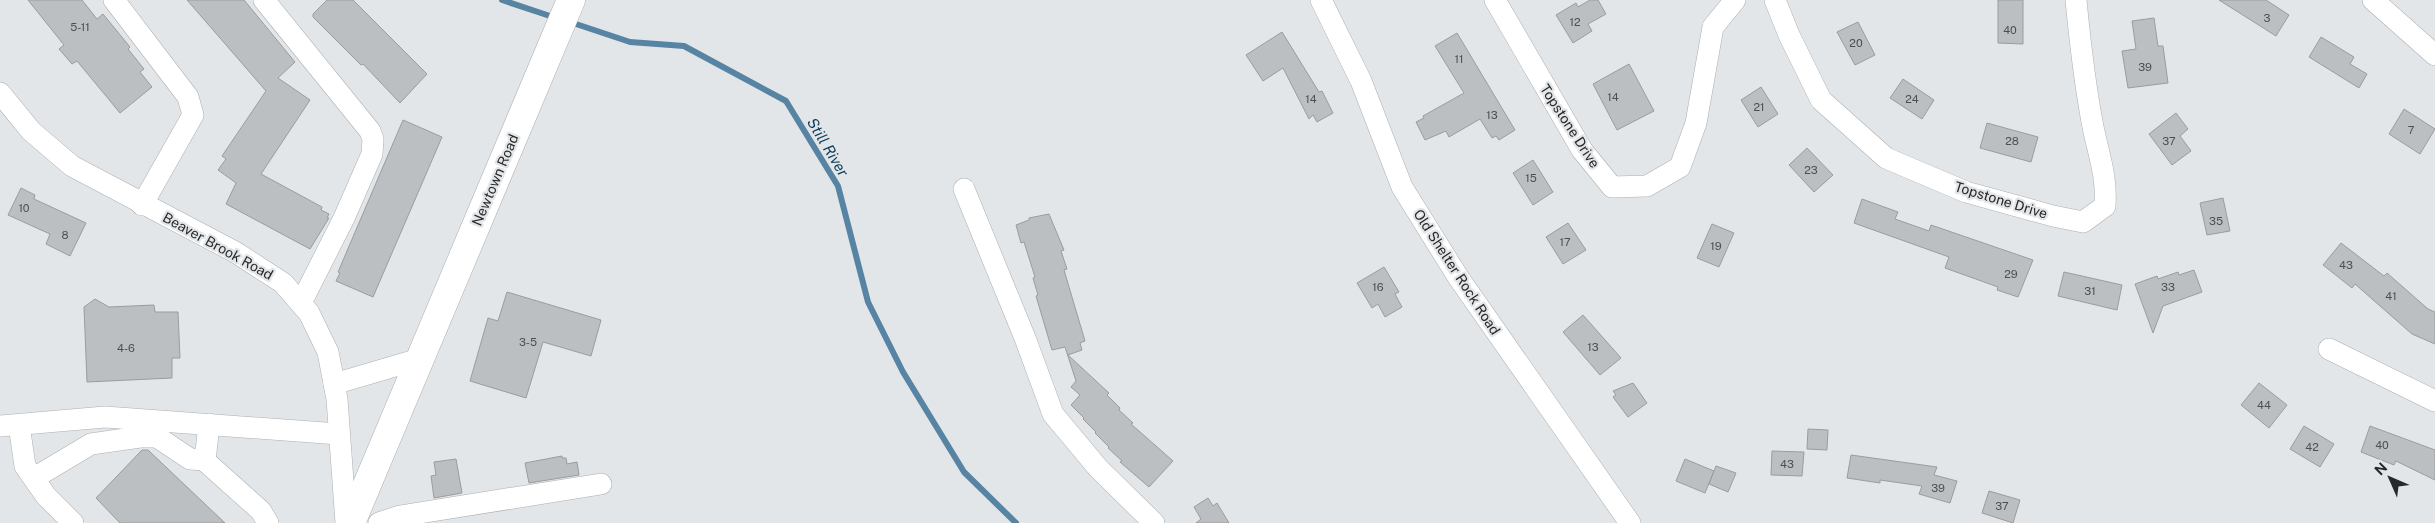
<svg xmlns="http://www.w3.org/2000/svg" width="2435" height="523" font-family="'Public Sans',sans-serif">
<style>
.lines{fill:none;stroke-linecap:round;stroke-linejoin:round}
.stream{stroke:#5884a3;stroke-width:6}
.building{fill:#bcbfc1;stroke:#9a9c9e}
.minor-casing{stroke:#acafb1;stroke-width:22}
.major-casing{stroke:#acafb1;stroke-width:29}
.minor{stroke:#fff;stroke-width:21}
.major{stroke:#fff;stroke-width:28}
.labels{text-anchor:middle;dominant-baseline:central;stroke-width:4.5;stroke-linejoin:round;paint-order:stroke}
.number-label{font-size:11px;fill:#4c4e4f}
.street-label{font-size:14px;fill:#272829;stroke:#e3e6e8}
.water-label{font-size:15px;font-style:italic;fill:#0b3d5b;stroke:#e3e6e8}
</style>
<rect width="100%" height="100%" fill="#e3e6e8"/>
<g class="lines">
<g class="stream">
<polyline points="502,0 556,18"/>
<polyline points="567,21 630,42 684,46 786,101 838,186 868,302 903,372 964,472 1016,523"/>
</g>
</g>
<g class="building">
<polygon points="28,0 82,0 97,19 103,14 130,47 128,49 144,69 140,72 152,87 120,113 77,61 72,64 59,49 64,45"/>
<polygon points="187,0 244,0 295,62 278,78 310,100 261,174 322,207 321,210 329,214 327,218 329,218 310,249 226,204 236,183 218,170 226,159 222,156 266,91"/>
<polygon points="327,0 353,0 427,74 400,103 363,64 361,65 313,17 313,14"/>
<polygon points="1590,0 1598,0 1606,14 1588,24 1592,31 1573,43 1556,15 1576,3 1578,7"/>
<polygon points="1998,0 2023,0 2023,44 1998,43"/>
<polygon points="2219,0 2266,0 2289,15 2276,36"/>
<polygon points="2154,18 2158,46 2163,46 2168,83 2128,88 2122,51 2136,49 2132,21"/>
<polygon points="1858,22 1875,55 1855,65 1837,32"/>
<polygon points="1282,32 1319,92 1322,91 1333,113 1317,122 1313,115 1309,119 1283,68 1263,81 1246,55"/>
<polygon points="1457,33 1515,130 1499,140 1496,136 1492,138 1480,119 1449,137 1446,131 1425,140 1416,122 1424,118 1423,116 1464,93 1435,46"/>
<polygon points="2321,37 2354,57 2350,64 2367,74 2359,88 2309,57"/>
<polygon points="1629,64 1654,111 1617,130 1593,84"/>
<polygon points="1903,79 1934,100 1922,119 1890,98"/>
<polygon points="1761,87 1778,114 1758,127 1741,100"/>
<polygon points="2404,109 2435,129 2420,154 2389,134"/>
<polygon points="2176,113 2188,129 2180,136 2191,151 2172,165 2149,134"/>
<polygon points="403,120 442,137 373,297 336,281 340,273 338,272"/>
<polygon points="1987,123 2038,137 2031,162 1980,148"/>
<polygon points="1807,148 1833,175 1814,192 1789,165"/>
<polygon points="1533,160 1553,192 1533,205 1513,173"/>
<polygon points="21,188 35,195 34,199 86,223 70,256 46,244 50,234 8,215"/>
<polygon points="2223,198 2230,231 2207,235 2200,203"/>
<polygon points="1862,199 1898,212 1895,219 1929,231 1931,225 2033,260 2018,297 1997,290 1998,287 1945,268 1949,257 1854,223"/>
<polygon points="1049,214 1064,250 1061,251 1067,269 1064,270 1085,341 1080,343 1082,350 1068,355 1109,393 1107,395 1120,408 1119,410 1133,423 1131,424 1173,461 1149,487 1120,462 1122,461 1108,448 1109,447 1095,433 1096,432 1083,419 1084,418 1071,405 1080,395 1071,387 1076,381 1065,347 1052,350 1036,296 1038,295 1033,278 1035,277 1024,242 1021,243 1016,225 1029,220 1029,218"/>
<polygon points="1568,223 1586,250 1563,264 1546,237"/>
<polygon points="1712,224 1734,233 1719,267 1697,258"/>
<polygon points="2341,243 2384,276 2387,273 2428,309 2435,312 2435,344 2412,334 2355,284 2352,288 2323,265"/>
<polygon points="1384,267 1399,292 1395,294 1402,307 1385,317 1378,304 1372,308 1357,283"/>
<polygon points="2194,270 2202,292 2163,306 2153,333 2135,284 2157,276 2158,279 2178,272 2179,275"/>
<polygon points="2064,272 2122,285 2117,310 2058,296"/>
<polygon points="507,292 601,320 591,356 543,342 526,398 470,381 488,318 498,321"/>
<polygon points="95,299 109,307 154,305 155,312 178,312 180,358 172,358 172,378 87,382 84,307"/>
<polygon points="1583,315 1621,358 1600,375 1563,332"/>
<polygon points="1633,383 1647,403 1628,417 1613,397 1616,395 1613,391"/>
<polygon points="2259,383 2287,405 2269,428 2241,405"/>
<polygon points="2304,426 2334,444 2320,467 2290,449"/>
<polygon points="2370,426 2435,450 2435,480 2396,461 2394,465 2361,452"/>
<polygon points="1808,429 1828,430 1827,450 1807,449"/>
<polygon points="142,450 148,450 225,523 120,523 96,498"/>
<polygon points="1772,451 1804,452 1802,476 1771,475"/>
<polygon points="1851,455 1937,467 1934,475 1957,481 1950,503 1919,494 1922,486 1880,480 1880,483 1847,478"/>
<polygon points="562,456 562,458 566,458 567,464 577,462 579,475 529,483 525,463"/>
<polygon points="456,459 462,493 434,498 431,476 436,475 434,462"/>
<polygon points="1685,459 1714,471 1705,493 1676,481"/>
<polygon points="1716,466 1736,473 1728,492 1709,484"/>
<polygon points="1989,491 2020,500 2013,523 1982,513"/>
<polygon points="1208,498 1213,506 1217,503 1229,523 1196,523 1201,519 1194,507"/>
</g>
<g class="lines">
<defs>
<g id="minor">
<polyline points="114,0 188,97 193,115 142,205"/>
<polyline points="264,0 370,131 373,139 372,154 344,218 301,303"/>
<polyline points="1321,0 1361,81 1402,187 1458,277 1630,523"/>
<polyline points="1495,0 1582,150 1612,187 1647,186 1680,167 1696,123 1713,27 1735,0"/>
<path d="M1775 0 1789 35 1821 100 1886 158 1966 192 2053 216 2083 222 2105 206C2107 176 2099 156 2093 127 2085 85 2080 42 2076 0"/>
<polyline points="2373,0 2435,55"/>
<polyline points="0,93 31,131 72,166 235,252 283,283 309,313 328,352 337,399 346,523"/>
<polyline points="964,189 1025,338 1053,414 1098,468 1154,523"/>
<polyline points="2329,349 2435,401"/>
<polyline points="334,384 419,359"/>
<polyline points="209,424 205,461 261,511 268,523"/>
<polyline points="19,425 25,466 46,496 73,523"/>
<polyline points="0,426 105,417 339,434"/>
<polyline points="34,478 91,444 140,437 157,437 190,459 206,460"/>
<polyline points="379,523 400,516 601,484"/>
</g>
<polyline id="major" points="351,523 571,0"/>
</defs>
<use href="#minor" class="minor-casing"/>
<use href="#major" class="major-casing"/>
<use href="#minor" class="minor"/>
<use href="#major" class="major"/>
</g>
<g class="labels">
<g class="number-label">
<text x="2267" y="18">3</text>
<text x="1575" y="22">12</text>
<text x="80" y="27">5-11</text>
<text x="2010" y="30">40</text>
<text x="1856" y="43">20</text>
<text x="1459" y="59">11</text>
<text x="2145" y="67">39</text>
<text x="1613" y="97">14</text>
<text x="1311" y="99">14</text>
<text x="1912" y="99">24</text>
<text x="1759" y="107">21</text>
<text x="1492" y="115">13</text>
<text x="2411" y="130">7</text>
<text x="2012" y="141">28</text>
<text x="2169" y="141">37</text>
<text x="1811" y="170">23</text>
<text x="1531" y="178">15</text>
<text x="24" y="208">10</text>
<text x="2216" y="221">35</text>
<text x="65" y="235">8</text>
<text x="1565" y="242">17</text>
<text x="1716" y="246">19</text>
<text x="2346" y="265">43</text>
<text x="2011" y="274">29</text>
<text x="1378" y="287">16</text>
<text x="2168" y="287">33</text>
<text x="2090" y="291">31</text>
<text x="2391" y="296">41</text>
<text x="528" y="342">3-5</text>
<text x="1593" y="347">13</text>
<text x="126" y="348">4-6</text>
<text x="2264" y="405">44</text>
<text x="2382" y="445">40</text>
<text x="2312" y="447">42</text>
<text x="1787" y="464">43</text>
<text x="1938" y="488">39</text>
<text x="2002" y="506">37</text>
</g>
<g class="street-label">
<text transform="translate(1570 126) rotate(57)">Topstone Drive</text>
<text transform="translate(495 180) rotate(-67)">Newtown Road</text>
<text transform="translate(2001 200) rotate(17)">Topstone Drive</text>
<text transform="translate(218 246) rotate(29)">Beaver Brook Road</text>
<text transform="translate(1457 272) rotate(57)">Old Shelter Rock Road</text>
</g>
<g class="water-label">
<text transform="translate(828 147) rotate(59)">Still River</text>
</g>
</g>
<g transform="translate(2390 478) rotate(315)" stroke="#e3e6e8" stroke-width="4" paint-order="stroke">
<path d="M0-4L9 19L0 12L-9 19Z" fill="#272829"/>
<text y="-8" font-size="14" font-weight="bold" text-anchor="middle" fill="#272829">N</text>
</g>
</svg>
